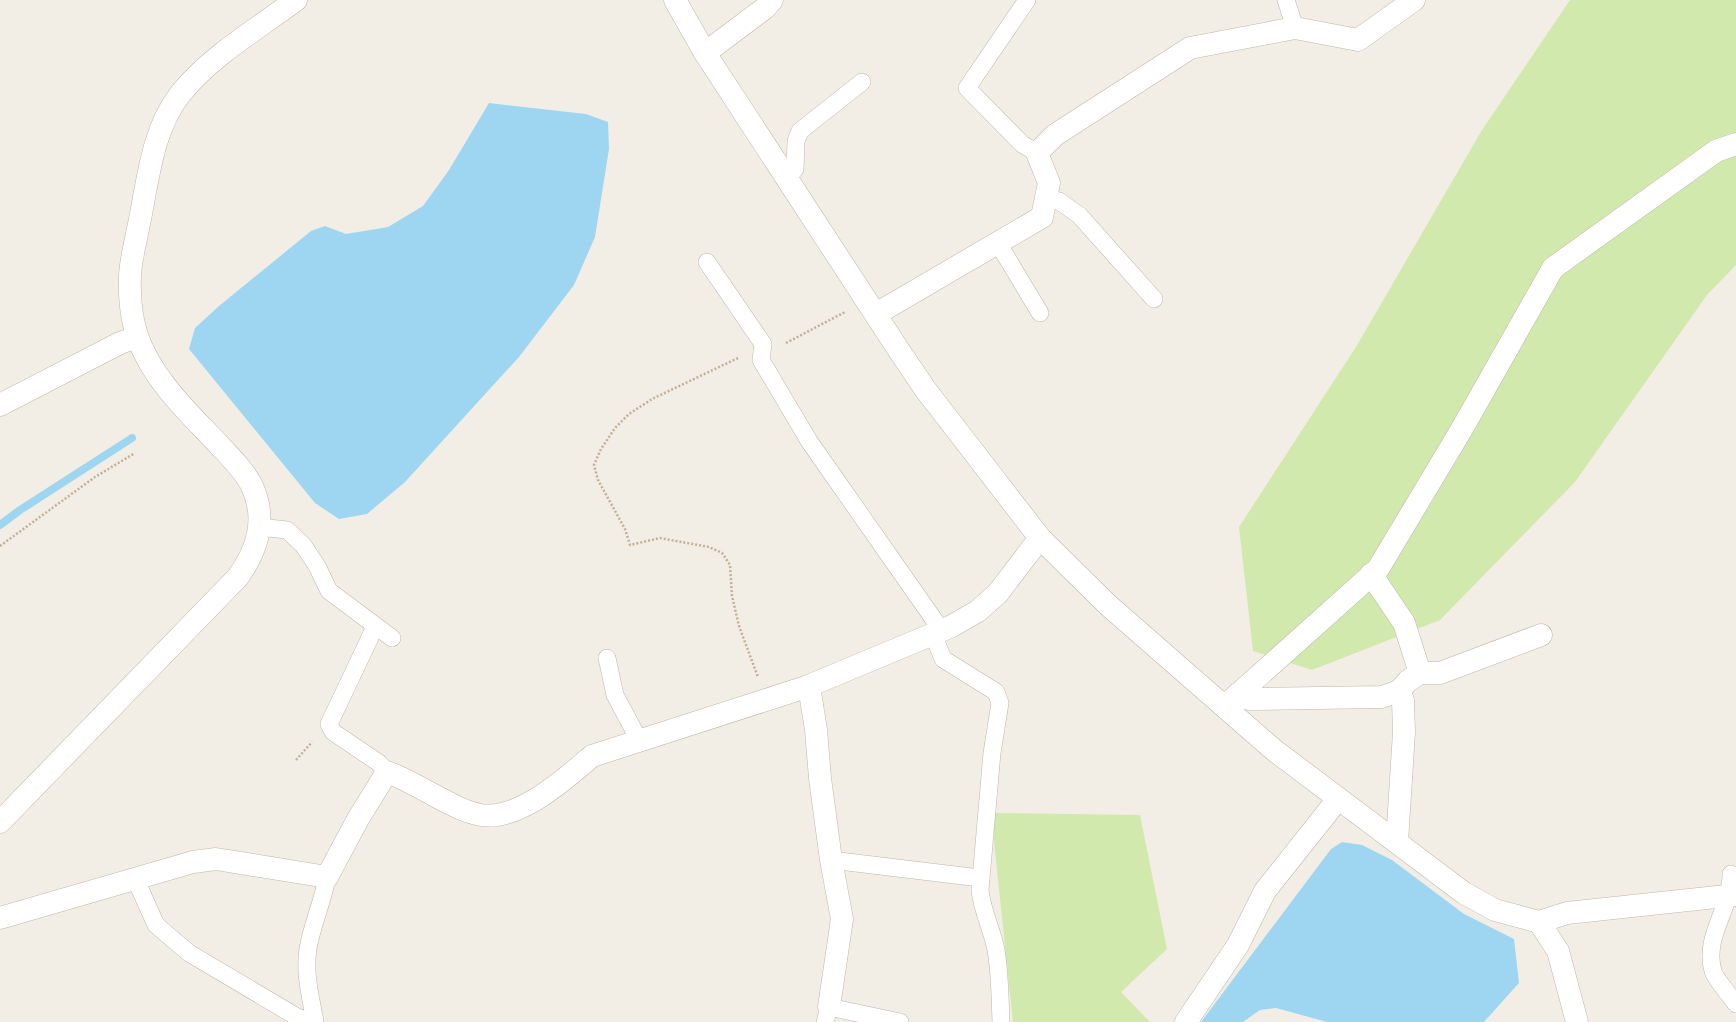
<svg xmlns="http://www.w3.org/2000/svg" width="1736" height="1022" font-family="Roboto,sans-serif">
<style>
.green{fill:#d1e9ac}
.water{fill:#9ed6f2}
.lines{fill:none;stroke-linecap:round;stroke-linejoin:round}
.stream{stroke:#9ed6f2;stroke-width:8}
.service-casing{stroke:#bfb5a7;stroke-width:18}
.minor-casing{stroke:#bfb5a7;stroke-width:23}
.path{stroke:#c1b098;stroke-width:2.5;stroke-dasharray:2 2;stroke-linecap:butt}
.service{stroke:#fff;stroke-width:17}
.minor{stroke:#fff;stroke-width:22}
</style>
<rect width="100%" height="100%" fill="#f3eee5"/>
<g class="green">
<polygon points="1570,0 1736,0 1736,265 1707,295 1575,482 1440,620 1312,670 1253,651 1239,527 1356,347 1482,130"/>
<polygon points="991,813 1140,815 1167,949 1121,992 1150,1022 1013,1022"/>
</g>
<g class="water">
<polygon points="489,103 586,114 608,122 609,149 595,237 574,285 519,357 405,482 367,514 339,519 315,503 189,349 195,328 219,306 311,231 325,226 346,234 388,227 423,206 449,170"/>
<polygon points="1342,842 1362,845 1392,860 1464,914 1514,939 1519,983 1484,1022 1327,1022 1276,1008 1260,1010 1243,1022 1201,1022 1331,849"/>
</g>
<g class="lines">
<polyline class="stream" points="0,525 20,510 132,438"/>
<defs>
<g id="service">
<polyline points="1027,0 967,88 1022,144 1037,153"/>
<polyline points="1286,0 1295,28"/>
<polyline points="787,179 795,169 796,141 800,131 862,82"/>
<polyline points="1045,199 1059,201 1079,215 1154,299"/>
<polyline points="998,243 1040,313"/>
<polyline points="707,262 763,344 761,360 809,441 942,631"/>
<polyline points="259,527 287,530 303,545 317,566 329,591 392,638"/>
<polyline points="375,627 329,724 333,732 379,763 387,772"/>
<path d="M933 634 943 659 996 692 1000 703 992 753 980 890C982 911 992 929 996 950 1000 973 1000 998 1001 1022"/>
<polyline points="607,658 615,695 639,740"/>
<polyline points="831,860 980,878"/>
<path d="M1731 874C1732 908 1703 936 1713 971 1714 977 1731 997 1736 1004"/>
<polyline points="135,878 156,925 189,953 297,1017 311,1022"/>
<path d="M315 1022C311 998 304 974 308 949 312 924 323 902 327 877"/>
<polyline points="825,1022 829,1007 900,1022"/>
</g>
<g id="minor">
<polyline points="675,0 705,53 898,349 925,389 1040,538 1108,605 1274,750 1464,893 1495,910 1539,922 1567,913 1736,895"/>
<polyline points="705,53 765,8 772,0"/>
<polyline points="876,314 1042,217 1049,183 1037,153 1055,135 1190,48 1295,28 1358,40 1414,0"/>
<polyline points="0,405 120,343 137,337"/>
<polyline points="1371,574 1404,623 1420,673 1408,681 1399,691"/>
<polyline points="1420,673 1440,673 1541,635"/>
<polyline points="809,686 816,730 820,778 831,860 842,919 829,1007"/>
<polyline points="1238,694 1249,699 1382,697 1399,691 1403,700 1404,732 1397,842"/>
<polyline points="1225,706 1378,569 1463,427 1553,268 1716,151 1736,144"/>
<path d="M0 822 238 577C258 549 267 519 252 486 244 470 231 458 220 446 193 417 161 388 144 352 132 329 129 301 130 275 131 258 136 240 139 224 148 181 152 129 181 93 211 56 257 29 296 0"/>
<path d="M0 918 193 862 216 859 327 877 358 819 387 772C409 780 428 793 449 803 458 808 471 813 481 815 519 821 565 779 592 756L806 687 950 627 978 611 998 593 1040 538"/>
<polyline points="1539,922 1558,951 1577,1022"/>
<polyline points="1186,1022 1238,945 1265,891 1338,799"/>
</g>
</defs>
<use href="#service" class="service-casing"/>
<use href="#minor" class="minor-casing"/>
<g class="path">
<polyline points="786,343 845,312"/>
<polyline points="738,358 652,399 629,414 615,428 601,449 594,465 598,480 625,529 630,545 660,538 709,547 722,553 730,565 732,596 739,626 758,677"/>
<polyline points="0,546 95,477 135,453"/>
<polyline points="296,760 312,742"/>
</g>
<use href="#service" class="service"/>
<use href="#minor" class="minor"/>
</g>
</svg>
